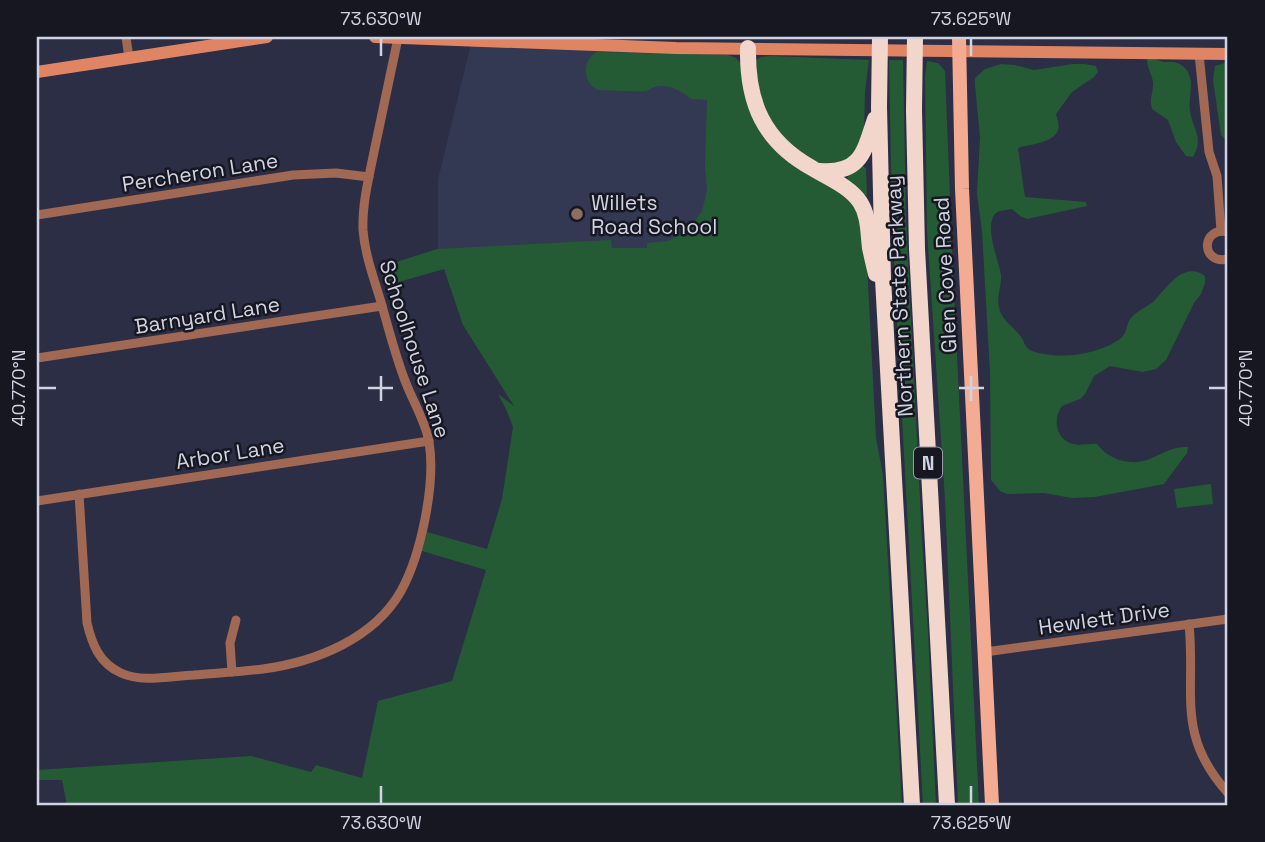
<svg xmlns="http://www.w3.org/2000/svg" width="1265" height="842" font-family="'Space Grotesk',sans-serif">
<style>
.built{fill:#333853}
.green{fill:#245b35}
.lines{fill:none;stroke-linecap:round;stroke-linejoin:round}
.street{stroke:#a16853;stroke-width:9}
.secondary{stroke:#e08564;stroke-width:12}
.primary{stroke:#f3ac93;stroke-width:14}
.highway{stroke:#f2d5cb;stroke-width:16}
.ticks{fill:none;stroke:#d0d3e1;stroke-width:2.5}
.education-dot{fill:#8d6e63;stroke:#161721;stroke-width:2.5}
.labels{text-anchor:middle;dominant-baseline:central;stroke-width:5;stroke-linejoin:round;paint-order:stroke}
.shield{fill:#161721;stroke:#989ba7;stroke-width:2}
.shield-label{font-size:19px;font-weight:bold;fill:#d0d3e1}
.street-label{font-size:21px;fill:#d0d3e1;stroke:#161721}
.poi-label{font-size:21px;fill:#d0d3e1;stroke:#161721;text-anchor:start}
.neatline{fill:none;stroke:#d0d3e1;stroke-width:2.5}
.ticks-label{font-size:18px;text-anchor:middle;fill:#d0d3e1}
</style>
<rect width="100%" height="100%" fill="#2b2e44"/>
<polygon class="built" points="472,40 713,48 720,376 463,325 438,249 438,179"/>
<g class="green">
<path d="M597 52 728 55 736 58 742 65 749 109 776 147 846 194 861 209 867 264 876 438 883 475 902 805H67L62 780H37V770L251 756 311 772 316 765 362 778 378 701 452 681 486 570 422 551 427 532 487 549 502 499 513 427 506 409 498 394 514 406 463 325 444 269 385 286 381 268 384 266 437 249 611 240 612 248H647V243L668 241 690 228 702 211 707 190 705 166 707 100 691 99C683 91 666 83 655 87 646 90 654 90 644 91 629 92 613 90 598 90 582 83 582 59 597 52Z"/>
<polygon points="770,56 869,60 865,92 864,133 861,146 846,161 823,166 789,146 763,110 754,61 761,57"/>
<path d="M1147 59H1156C1166 66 1174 57 1185 68 1196 80 1188 96 1190 110 1192 129 1205 137 1193 157L1186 156 1176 142 1168 120 1152 109C1149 98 1153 94 1153 84 1153 75 1147 69 1147 59Z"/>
<polygon points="889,60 903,60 906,220 922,539 928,632 936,805 923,805 897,325 892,220"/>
<polygon points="927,61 938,63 945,71 953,273 979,805 958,805 945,499 927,231 925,76"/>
<polygon points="1225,63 1228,63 1228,142 1221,135 1213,80 1215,66"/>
<path d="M1001 64 1015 65 1034 70 1073 64H1084L1096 66 1098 72 1094 77 1072 92 1056 114C1057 119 1060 125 1058 130 1054 143 1030 144 1018 148L1025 197 1086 202 1087 206 1027 219 1020 216 1012 209C1007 210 1000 210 996 213 983 225 999 261 1001 275 1002 286 996 297 999 307 1001 321 1014 326 1021 337 1024 341 1025 347 1030 350 1036 353 1045 354 1051 355 1071 358 1107 351 1122 337 1128 331 1126 323 1131 318 1137 311 1146 307 1153 302 1166 289 1183 260 1205 276V283L1201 294 1194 303 1166 360 1156 369 1143 372 1110 366 1094 376 1085 394 1080 399 1062 406C1052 419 1056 440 1073 444 1081 446 1089 443 1097 444 1108 459 1129 466 1147 460 1162 454 1172 446 1188 447L1187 453 1164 484 1095 497 1072 498 1044 493 1007 494 1000 491 991 480 990 373 982 231 977 194 980 137 975 85V78L985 69Z"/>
<polygon points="860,165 866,168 867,195 862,196 847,180 849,173"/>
<polygon points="1211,484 1213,504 1177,508 1174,489"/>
</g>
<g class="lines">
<g class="street">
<polyline points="126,37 129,58"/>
<polyline points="1199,54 1209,152 1217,176 1221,231"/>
<polyline points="37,215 293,175 336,173 369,177"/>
<path d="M1228 232C1201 226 1200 265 1228 259"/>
<polyline points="37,358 382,306"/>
<path d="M79 494 87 623C92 644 99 663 121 673 142 683 171 676 194 675 217 673 240 672 263 669 315 662 374 639 401 591 421 555 436 483 429 442 426 422 411 398 404 378 395 354 388 327 381 302 374 279 365 255 363 230 362 204 369 177 374 152 382 114 390 76 398 38"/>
<polyline points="37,501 429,441"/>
<path d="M1189 624C1196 693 1175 734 1228 793"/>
<polyline points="985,652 1228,619"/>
<polyline points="232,672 230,643 236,620"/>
</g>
<g class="secondary">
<polyline points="375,37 676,48 1228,54"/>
<polyline points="37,72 267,37"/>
</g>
<polyline class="primary" points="959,37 962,189 992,805"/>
<g class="highway">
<polyline points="880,37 879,107 883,279 912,805"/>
<polyline points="915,37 914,110 917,249 947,805"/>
<path d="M748 48C747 102 763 141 812 168 828 178 849 186 860 202 869 216 868 232 870 248 872 257 874 266 876 274"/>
<path d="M820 171C861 174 864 152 875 119"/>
</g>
</g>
<path class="ticks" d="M381 38V56M971 38V56M381 376V401M971 376V401M38 388H56M368 388H393M959 388H984M1209 388H1226M381 786V804M971 786V804"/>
<circle class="education-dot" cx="577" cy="214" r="7"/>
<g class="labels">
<rect class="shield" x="914" y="447.5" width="28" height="31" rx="5"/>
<g class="shield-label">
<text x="928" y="463">N</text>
</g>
<g class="street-label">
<text transform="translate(200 172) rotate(-9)">Percheron Lane</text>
<text transform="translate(945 275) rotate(-93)">Glen Cove Road</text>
<text transform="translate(899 296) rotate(-93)">Northern State Parkway</text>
<text transform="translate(207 315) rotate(-9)">Barnyard Lane</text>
<text transform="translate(415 349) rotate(72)">Schoolhouse Lane</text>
<text transform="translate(230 453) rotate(-9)">Arbor Lane</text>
<text transform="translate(1104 618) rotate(-8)">Hewlett Drive</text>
</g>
<g class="poi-label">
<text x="591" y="202">Willets<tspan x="591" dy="24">Road School</tspan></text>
</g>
</g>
<rect width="1265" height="842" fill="none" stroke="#161721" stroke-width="77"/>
<rect x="38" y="38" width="1188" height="766" class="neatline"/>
<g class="ticks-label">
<text x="381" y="25">73.630°W</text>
<text x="971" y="25">73.625°W</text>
<text transform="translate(19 388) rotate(-90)" y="6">40.770°N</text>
<text transform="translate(1246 388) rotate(-90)" y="6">40.770°N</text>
<text x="381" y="829">73.630°W</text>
<text x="971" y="829">73.625°W</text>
</g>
</svg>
